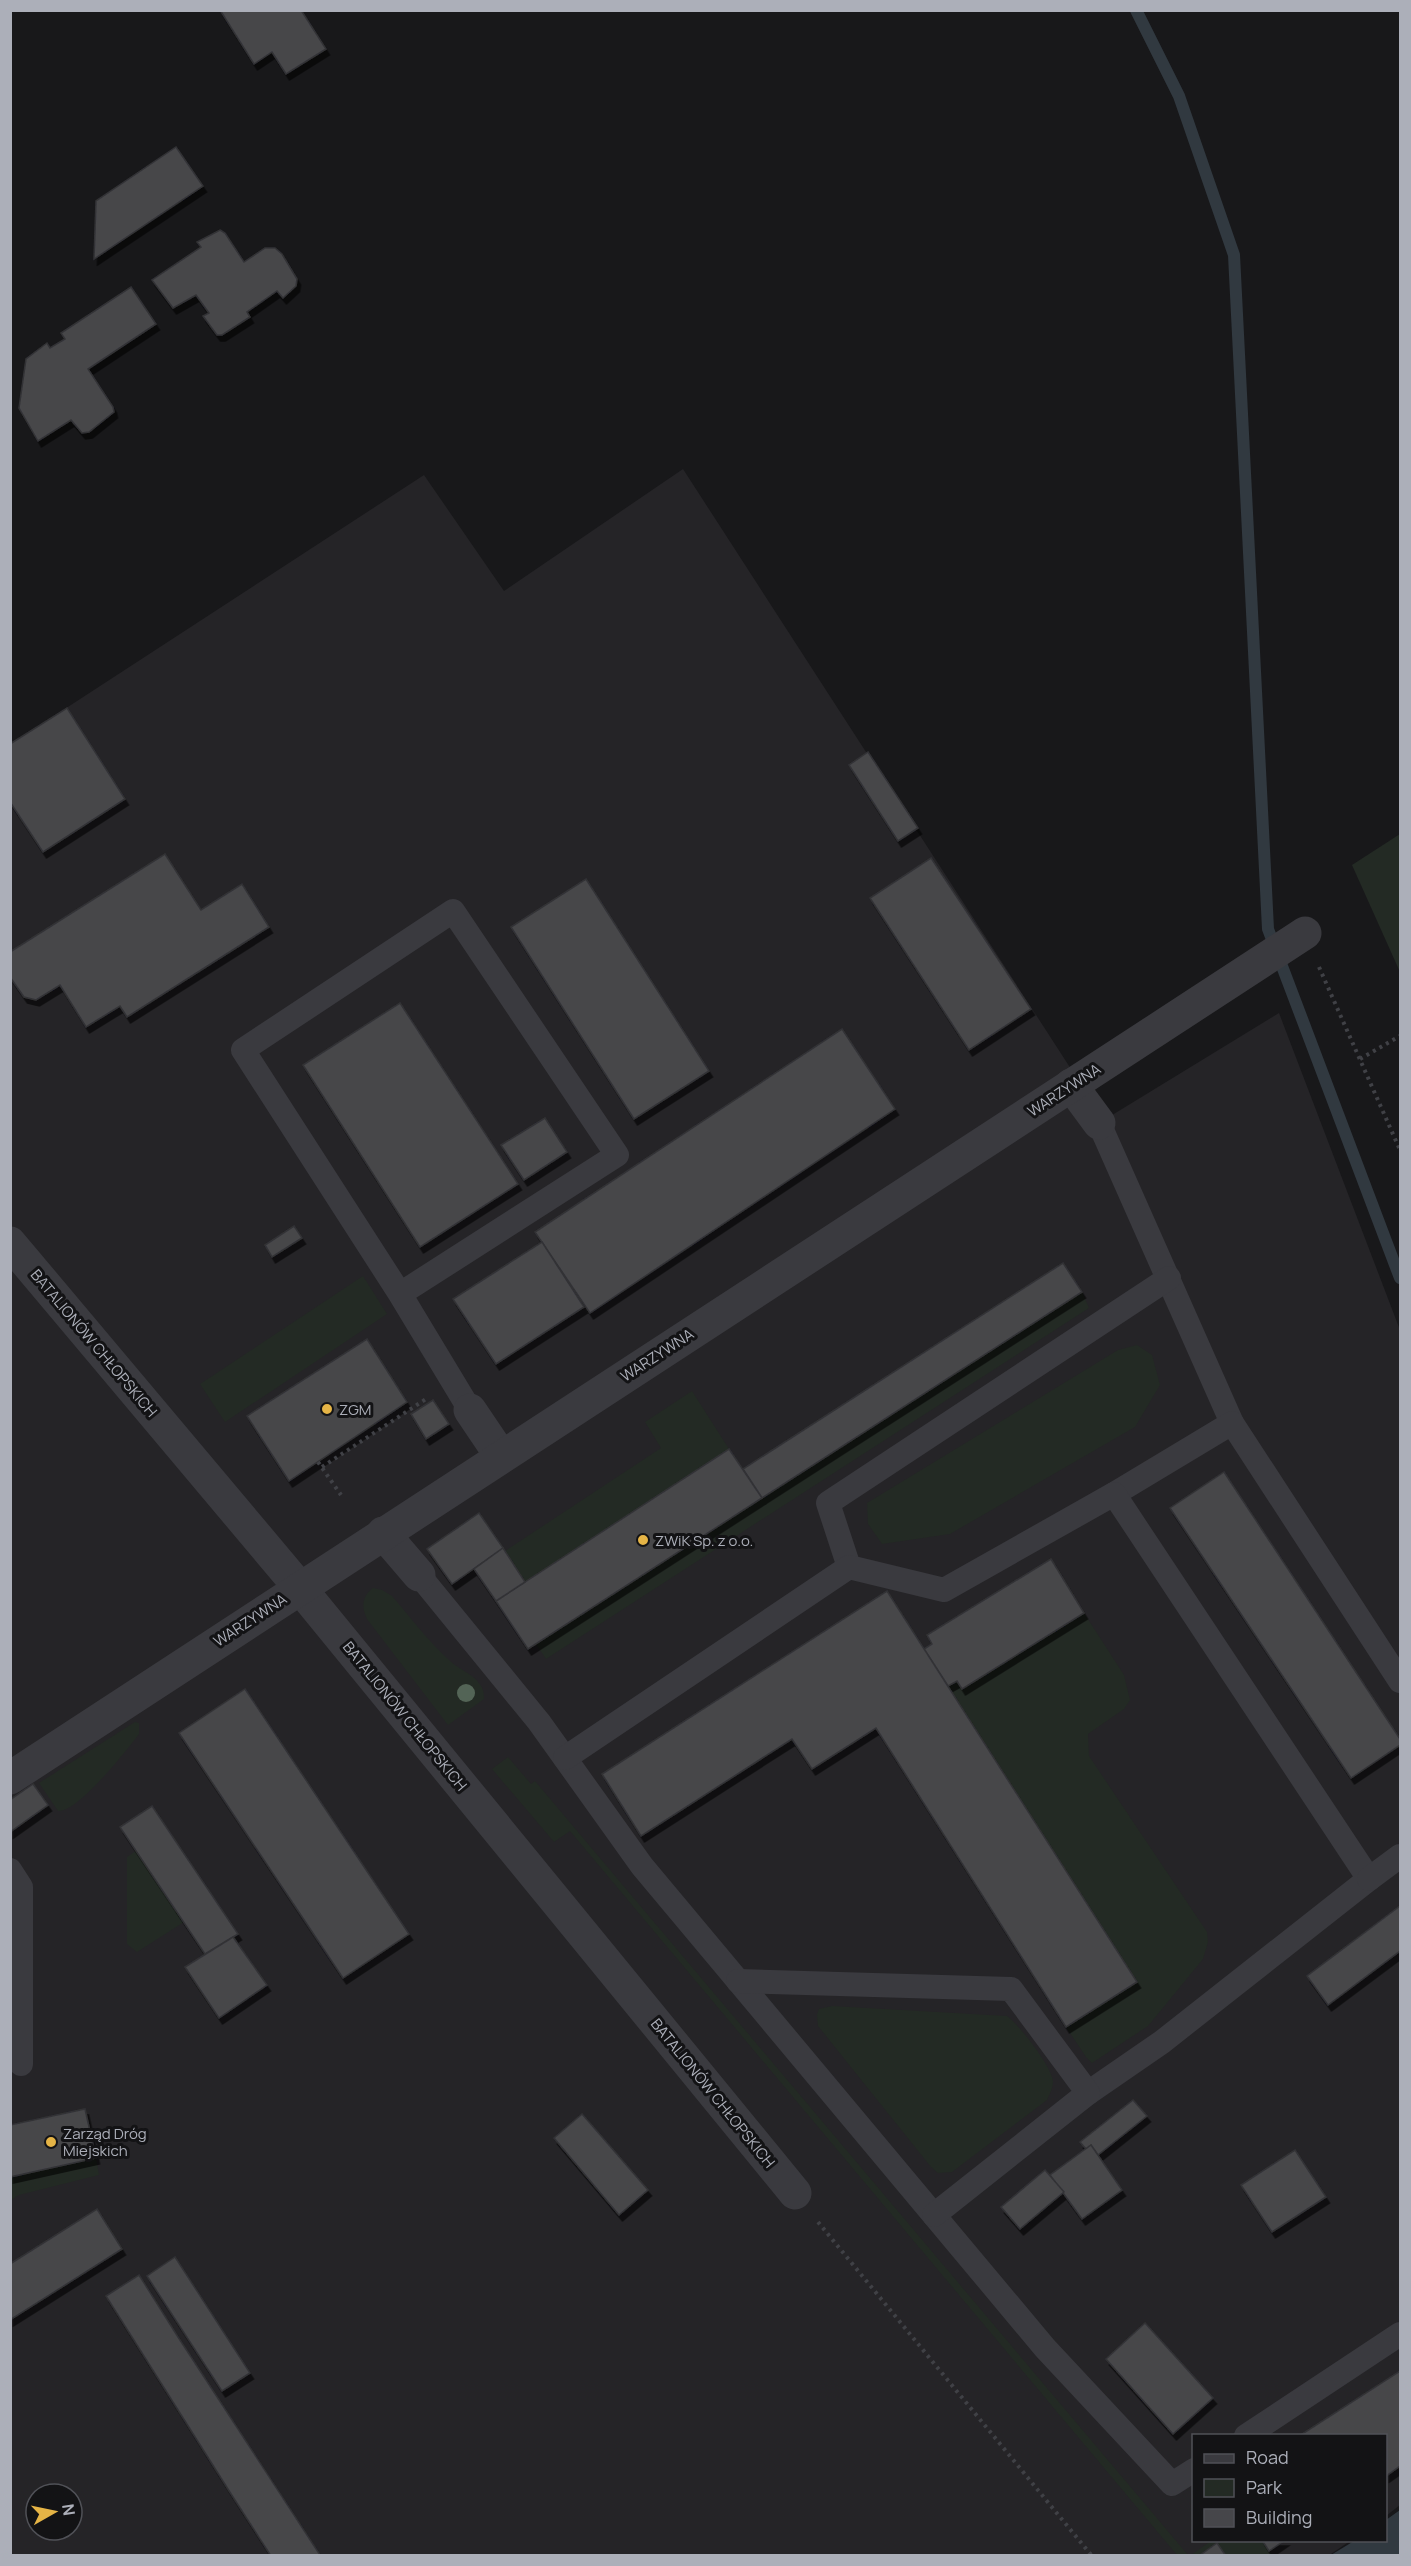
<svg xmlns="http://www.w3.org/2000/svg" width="1411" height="2566" font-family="Manrope,sans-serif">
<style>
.built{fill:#252427;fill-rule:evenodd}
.green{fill:#232a24}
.water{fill:#313940}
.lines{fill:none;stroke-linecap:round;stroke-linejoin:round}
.stream{stroke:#313940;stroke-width:12}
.building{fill:#46464a;stroke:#333336;stroke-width:1.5;filter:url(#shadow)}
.path{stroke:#404146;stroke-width:4;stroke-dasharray:3 4.5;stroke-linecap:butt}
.service{stroke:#3a3a3f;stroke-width:24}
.minor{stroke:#3a3a3f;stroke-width:33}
.tree{fill:#536456}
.poi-dot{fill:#e5b446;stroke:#131315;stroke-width:2}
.labels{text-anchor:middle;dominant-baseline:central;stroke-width:6;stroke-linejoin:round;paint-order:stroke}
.street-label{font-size:15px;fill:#acafb9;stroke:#131315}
.poi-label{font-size:15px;fill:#acafb9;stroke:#131315;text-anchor:start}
</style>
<defs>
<filter id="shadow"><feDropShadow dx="3.5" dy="6" stdDeviation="0" flood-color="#0009"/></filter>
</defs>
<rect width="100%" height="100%" fill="#18181a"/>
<path class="built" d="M683 469 1104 1120 1279 1013 1400 1330V2505L1386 2516V2436H1194V2540L1350 2541 1328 2556H11V744L424 475 504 591ZM36 2494H72V2530H36Z"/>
<g class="green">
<polygon points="1400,834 1400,972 1352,865"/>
<polygon points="363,1276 387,1314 225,1422 200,1384"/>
<polygon points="1082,1292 1089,1308 546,1659 536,1644"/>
<polygon points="1137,1345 1152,1355 1160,1385 1135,1427 950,1534 882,1544 868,1524 867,1503 1118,1350"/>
<polygon points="692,1391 729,1449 525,1582 505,1551 661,1448 645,1422"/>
<path d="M373 1588 382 1590 392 1596C411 1618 428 1641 449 1660 458 1669 471 1673 478 1682 483 1687 484 1692 484 1699L448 1725 367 1619C361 1607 362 1596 373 1588Z"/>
<polygon points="1084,1613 1124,1675 1130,1700 1124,1709 1088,1734 1089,1756 1207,1932 1208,1942 1203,1959 1148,2026 1092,2063 1086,2057 1066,2027 1136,1981 948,1686 957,1681 962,1688"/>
<path d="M135 1722 139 1723V1734C127 1750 77 1813 58 1811L39 1783Z"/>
<polygon points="508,1757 531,1784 535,1781 1188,2555 1177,2555 570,1831 554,1842 492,1769"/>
<polygon points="136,1851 184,1922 137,1952 127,1944 127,1857"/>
<path d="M832 2006 1007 2016C1020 2026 1047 2061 1052 2077 1055 2085 1050 2093 1047 2100L952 2172 938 2173 931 2167 818 2026 817 2015 819 2009Z"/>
<polygon points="96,2158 99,2175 19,2195 11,2200 11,2177"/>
<polygon points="1212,2540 1262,2541 1272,2555 1226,2555 1217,2543 1199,2555 1190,2556"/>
</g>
<polygon class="water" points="1400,2510 1400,2555 1331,2555 1354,2541 1386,2540 1386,2520"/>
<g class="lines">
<polyline class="stream" points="1136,10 1179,96 1234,255 1268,929 1400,1278"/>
</g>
<g class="building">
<polygon points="220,10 301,10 326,49 286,74 272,52 254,64"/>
<polygon points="176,147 203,186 94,259 96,201"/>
<polygon points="220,230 225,233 244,262 265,248 275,248 282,254 297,279 296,286 283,298 277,291 247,312 250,317 222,335 217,335 203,316 209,313 196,295 173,308 152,280 201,247 197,242"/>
<polygon points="131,287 156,324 88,369 113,407 114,412 89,432 82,433 71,420 38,441 19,408 26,359 47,343 50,348 65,339 61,333"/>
<polygon points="67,708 125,799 43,852 10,802 10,744"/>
<polygon points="868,752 918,828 898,841 849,765"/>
<polygon points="165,854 201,910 242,884 269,927 127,1017 120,1006 86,1027 60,985 36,1000 24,997 10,977 10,952"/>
<polygon points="931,858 1031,1009 969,1050 870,898"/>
<polygon points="586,879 709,1071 634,1119 511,927"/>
<polygon points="400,1003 518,1184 420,1247 303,1065"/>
<polygon points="842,1029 895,1109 590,1313 535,1232"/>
<polygon points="545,1118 567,1152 524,1180 501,1145"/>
<polygon points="294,1226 302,1238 272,1257 265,1245"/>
<polygon points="542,1242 584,1307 496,1364 453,1299"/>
<polygon points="1063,1263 1082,1292 762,1498 743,1469"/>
<polygon points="367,1339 407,1402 289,1481 247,1416"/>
<polygon points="433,1400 449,1424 426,1439 411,1414"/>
<polygon points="729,1449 762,1498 528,1649 496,1601"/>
<polygon points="1224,1472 1400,1739 1400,1745 1351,1778 1170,1508"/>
<polygon points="479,1513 503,1548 452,1584 427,1549"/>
<polygon points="503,1548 525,1582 496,1601 474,1569"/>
<polygon points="1051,1559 1084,1613 962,1689 957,1681 948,1686 924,1649 932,1644 927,1635"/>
<polygon points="887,1591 1137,1982 1066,2027 876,1728 812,1769 792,1739 641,1836 602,1774"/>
<polygon points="245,1689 409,1934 343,1978 179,1733"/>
<polygon points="33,1784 48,1805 10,1832 10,1800"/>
<polygon points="152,1806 238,1934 205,1954 120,1827"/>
<polygon points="1400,1906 1400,1951 1328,2005 1307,1976"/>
<polygon points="233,1937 267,1985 219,2018 185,1967"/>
<polygon points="1133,2100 1147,2116 1098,2155 1091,2145 1086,2149 1080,2142"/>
<polygon points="85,2109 96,2158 10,2177 10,2125"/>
<polygon points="582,2114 648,2190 619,2215 554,2138"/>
<polygon points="1091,2145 1122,2190 1082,2219 1050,2175"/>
<polygon points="1295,2150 1326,2197 1272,2232 1241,2185"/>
<polygon points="1045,2170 1064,2192 1020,2229 1001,2207"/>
<polygon points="97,2209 122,2249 10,2320 10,2264"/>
<polygon points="175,2257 250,2373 222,2391 147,2276"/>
<polygon points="139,2275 178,2337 320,2555 271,2556 233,2497 106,2296"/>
<polygon points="1145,2323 1213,2398 1173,2434 1106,2359"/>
<polygon points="1400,2371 1400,2466 1386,2476 1386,2436 1299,2436"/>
<polygon points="1262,2540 1285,2540 1269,2551"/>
<polygon points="1217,2543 1226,2556 1199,2556"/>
</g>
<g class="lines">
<g class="path">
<polyline points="1319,967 1400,1150"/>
<polyline points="1360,1059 1400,1036"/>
<polyline points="318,1462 341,1495"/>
<polyline points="322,1467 426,1399"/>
<polyline points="818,2222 1092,2556"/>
</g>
<g class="service">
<polyline points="1099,1123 1232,1423"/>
<polyline points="400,1294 617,1155 453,911 243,1050 400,1294 470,1410"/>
<polyline points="1114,1494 1232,1423 1400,1681"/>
<polyline points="849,1567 828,1503 1169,1278"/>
<polyline points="419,1575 539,1722 642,1866 1045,2348 1172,2484 1194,2470"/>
<polyline points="565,1758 849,1567 944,1590 1114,1494 1369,1879 1162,2042 1088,2093"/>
<polyline points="10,1870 21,1887 21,2064"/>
<polyline points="1369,1879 1400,1856"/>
<polyline points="738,1981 1011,1989 1088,2093 934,2215"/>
<polyline points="1246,2436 1400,2334"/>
</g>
<g class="minor">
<polyline points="1071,1085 1099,1123"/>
<polyline points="10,1243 300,1588 795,2193"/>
<polyline points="470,1410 501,1456"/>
<polyline points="383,1533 419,1575"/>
<polyline points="10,1778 1305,933"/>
</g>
</g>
<circle class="tree" cx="466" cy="1693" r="9"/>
<g class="poi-dot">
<circle cx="327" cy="1409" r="6"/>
<circle cx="643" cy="1540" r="6"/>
<circle cx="51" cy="2142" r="6"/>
</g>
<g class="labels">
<g class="street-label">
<text transform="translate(1064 1090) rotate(-33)">WARZYWNA</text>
<text transform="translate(94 1343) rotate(50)">BATALIONÓW CHŁOPSKICH</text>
<text transform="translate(657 1355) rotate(-33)">WARZYWNA</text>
<text transform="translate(250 1620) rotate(-33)">WARZYWNA</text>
<text transform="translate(405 1716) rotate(51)">BATALIONÓW CHŁOPSKICH</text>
<text transform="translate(713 2093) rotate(51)">BATALIONÓW CHŁOPSKICH</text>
</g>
<g class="poi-label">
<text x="339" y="1409">ZGM</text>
<text x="655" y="1540">ZWiK Sp. z o.o.</text>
<text x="63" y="2133">Zarząd Dróg<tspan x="63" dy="17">Miejskich</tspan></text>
</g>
</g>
<rect width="1411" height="2566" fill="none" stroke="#acafb9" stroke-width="24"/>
<rect x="1192" y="2434" width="195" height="108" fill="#131315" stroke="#505157" stroke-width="1.5"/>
<rect x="1204" y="2454" width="30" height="9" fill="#3a3a3f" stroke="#505157" stroke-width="1.5"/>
<text x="1246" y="2464" font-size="18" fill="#acafb9">Road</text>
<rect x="1204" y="2479" width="30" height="18" fill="#232a24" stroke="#505157" stroke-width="1.5"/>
<text x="1246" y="2494" font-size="18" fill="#acafb9">Park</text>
<rect x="1204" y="2509" width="30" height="18" fill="#46464a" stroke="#505157" stroke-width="1.5"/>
<text x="1246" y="2524" font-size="18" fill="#acafb9">Building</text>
<g transform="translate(54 2512) rotate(81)"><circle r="28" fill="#131315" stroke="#505157" stroke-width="1.5"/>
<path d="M0-4.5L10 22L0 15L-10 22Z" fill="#e5b446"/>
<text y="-9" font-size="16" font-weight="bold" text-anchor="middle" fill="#acafb9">N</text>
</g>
</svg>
